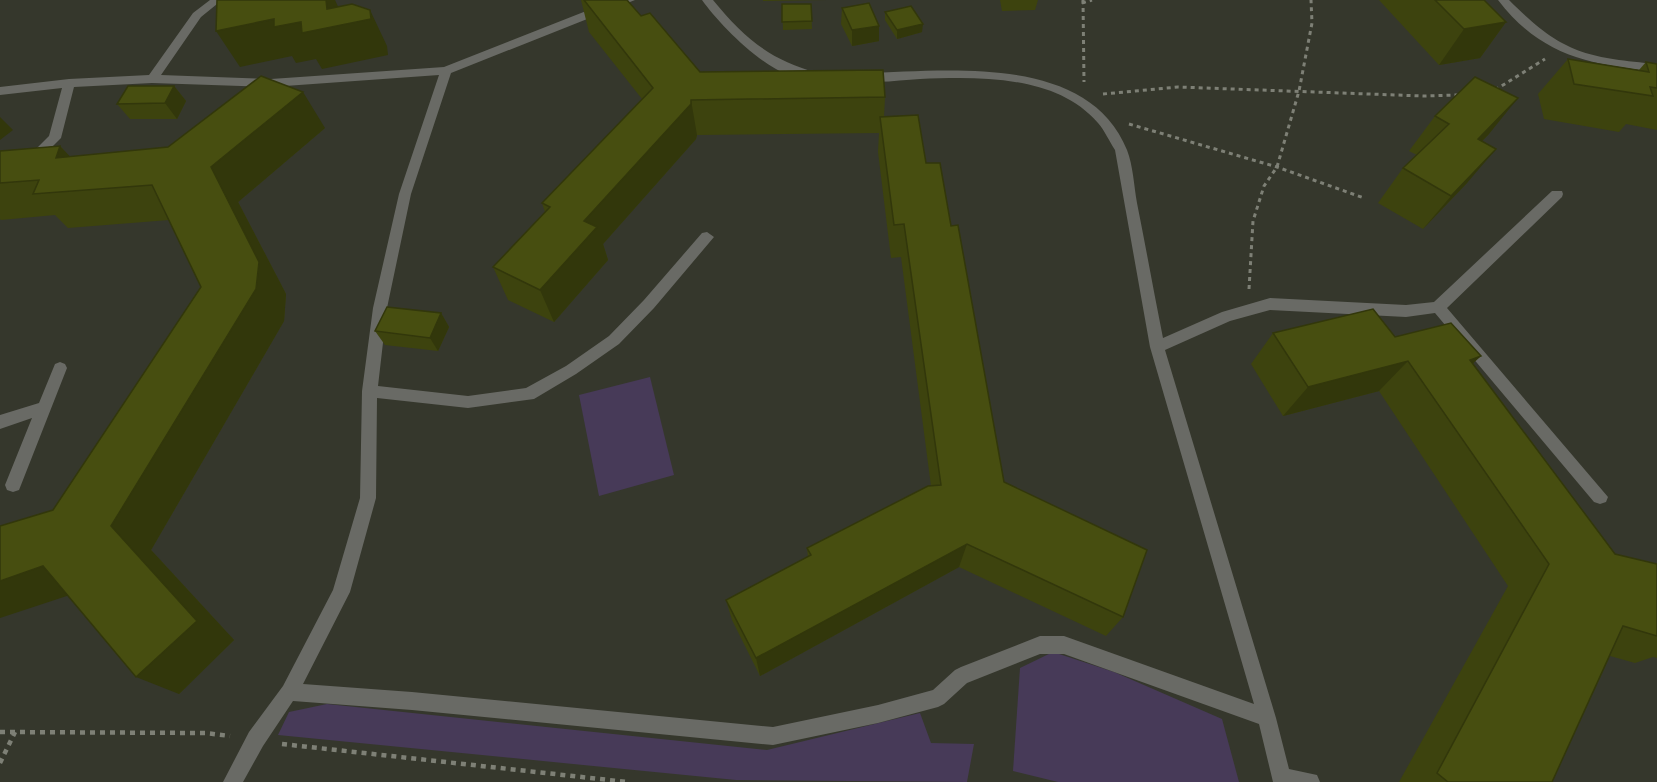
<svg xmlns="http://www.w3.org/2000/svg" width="1657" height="782" font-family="'Nunito Sans',sans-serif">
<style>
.green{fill:#473a58}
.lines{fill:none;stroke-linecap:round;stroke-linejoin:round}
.path-far1{stroke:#7e8076;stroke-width:3;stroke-dasharray:4 4;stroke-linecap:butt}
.path{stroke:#7e8076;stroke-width:4.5;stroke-dasharray:5 5;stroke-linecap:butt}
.service{fill:#696a65;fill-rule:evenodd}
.wall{fill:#3d430e}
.shaded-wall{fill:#32370b}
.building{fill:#474e10;stroke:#32370b;stroke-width:1.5}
</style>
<rect width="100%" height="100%" fill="#35372c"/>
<g class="green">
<polygon points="650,377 674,475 599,496 579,395"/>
<polygon points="1053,652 1114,672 1222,719 1239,782 1058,782 1013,771 1020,668"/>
<polygon points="327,704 767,750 920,713 931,743 974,744 967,782 736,780 278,735 289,712"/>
</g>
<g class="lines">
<g class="path-far1">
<polyline points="1083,0 1084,82"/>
<polyline points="1082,3 1092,0"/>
<polyline points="1495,90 1545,59"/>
<polyline points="1103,94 1178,87 1423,96 1458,95"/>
<polyline points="1129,124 1277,167 1364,198"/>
<polyline points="1249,289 1253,221 1264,186 1277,167 1299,91 1312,23 1311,0"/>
</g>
<g class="path">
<polyline points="0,732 205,733 230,736"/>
<polyline points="282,744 627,782"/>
<polyline points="0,763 15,732"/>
</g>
<g class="service">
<path d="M210 0H222L201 17 161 75 271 79 444 67 604 4 617 0H635L451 73 411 194 387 308 378 386 468 396 526 388 566 366 609 336 644 300 702 233 707 232 714 237 654 308 619 344 576 374 534 399 468 408 377 398 376 498 350 592 303 684 412 692 773 727 878 705 933 690 955 670 961 667 1040 636H1064L1254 704 1150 347 1115 150C1109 141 1105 131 1098 123 1056 74 978 77 920 79 901 80 878 84 860 80V74L864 73C947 71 1088 53 1127 150 1133 165 1134 186 1137 203 1146 248 1154 293 1163 338L1222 312 1270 298 1406 305 1434 302 1552 191H1562L1563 194 1562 197 1447 308 1608 497 1606 502 1600 504 1594 502 1435 313 1406 317 1270 310 1230 321 1165 350 1276 718 1289 769 1317 775 1320 782H1273L1259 724 1064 654H1040L967 683 944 704 938 707 878 723 773 745 412 710 293 701 263 746 243 782H223L249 732 283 686 333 590 360 498 362 391 373 308 399 194 439 75 271 87 152 83 74 87 61 138 35 164H27L25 161 27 158 49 136 62 88 0 95V87L69 79 149 75 193 13Z"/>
<path d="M702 0H713C744 38 770 60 818 73V79C780 88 722 28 702 0Z"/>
<path d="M1498 0H1509C1562 53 1584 57 1657 64V72C1590 65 1541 56 1498 0Z"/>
<polygon points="60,362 65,364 67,368 21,485 19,490 13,492 7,490 5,485 32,418 0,429 0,415 39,403 55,364"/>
</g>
</g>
<g class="wall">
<polygon points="581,0 627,0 641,16 700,72 885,97 884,117 926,163 951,226 1004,482 1123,617 1106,636 959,567 760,676 732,620 726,600 808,557 807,548 931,486 901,257 891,258 878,152 879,133 697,135 696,139 603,244 608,260 554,322 508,300 493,267 545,212 542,203 642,99 589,32"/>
<polygon points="763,0 827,0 763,1"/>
<polygon points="1000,0 1038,0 1035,10 1002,11"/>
<polygon points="1379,0 1484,0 1506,22 1480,58 1439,65"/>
<polygon points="782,4 811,4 812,29 783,30"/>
<polygon points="842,8 879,41 852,46 841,24"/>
<polygon points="885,12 922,32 897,39 885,20"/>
<polygon points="1568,59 1639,70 1646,62 1657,64 1657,130 1626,124 1619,132 1544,119 1538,94"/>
<polygon points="174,86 186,101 177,119 130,119 117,104"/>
<polygon points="1435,116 1489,134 1482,141 1467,183 1423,229 1378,203 1403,168 1417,155 1409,151"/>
<polygon points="325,128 238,202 286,294 284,321 151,550 234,640 179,694 53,510 201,287 169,220 68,228 55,215 1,220 0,219 0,151 60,146 70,157 168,147"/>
<polygon points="441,313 449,327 438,351 385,345 375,331"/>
<polygon points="1273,333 1395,337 1481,356 1473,363 1615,554 1657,564 1657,658 1653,657 1635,663 1610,656 1552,782 1399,782 1508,586 1379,391 1283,416 1251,364"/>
</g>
<g class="shaded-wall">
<polygon points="326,0 335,0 341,13 370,10 387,46 388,55 322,69 316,59 296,63 292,56 240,67 216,31 327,9"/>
<polygon points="1506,22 1480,58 1439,65 1464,29"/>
<polygon points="923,24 922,32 897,39 897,30"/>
<polygon points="879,26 879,41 852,46 852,30"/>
<polygon points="174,86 186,101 177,119 165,103"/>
<polygon points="303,92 325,128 238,202 286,294 284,321 151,550 234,640 179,694 136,677 111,526 259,262 211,167"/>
<polygon points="1518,98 1489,134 1450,174 1478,139"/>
<polygon points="691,100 697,135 696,139 603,244 608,260 554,322 540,290 584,221"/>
<polygon points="0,117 13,130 0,140"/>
<polygon points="60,146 93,181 56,158"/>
<polygon points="1496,149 1467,183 1423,229 1451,196"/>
<polygon points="441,313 449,327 438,351 430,338"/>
<polygon points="1481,356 1448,386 1470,360"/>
<polygon points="1408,361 1379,391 1283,416 1308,387"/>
<polygon points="967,544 959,567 760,676 756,658"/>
<polygon points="43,566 88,589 0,618 0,581"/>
</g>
<g class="building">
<polygon points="217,0 326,0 327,9 352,4 370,10 371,19 302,33 301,22 274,27 274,19 216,31"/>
<polygon points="584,0 627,0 641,16 650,13 700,72 883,70 885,97 691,100 691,104 584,221 597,227 540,290 493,267 550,207 542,203 653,88"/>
<polygon points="1435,0 1484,0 1506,22 1464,29"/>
<polygon points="869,3 879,26 852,30 842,8"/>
<polygon points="782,4 811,4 812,21 782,22"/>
<polygon points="911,6 923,24 897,30 885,12"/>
<polygon points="1568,59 1649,72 1646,62 1657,64 1657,88 1650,87 1653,96 1574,84"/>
<polygon points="261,76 303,92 211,167 259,262 256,289 111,526 197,621 136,677 43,566 0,581 0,526 53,510 201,287 152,185 33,194 39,180 0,183 0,151 60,146 56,158 168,147"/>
<polygon points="1475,77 1518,98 1478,139 1496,149 1451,196 1403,168 1449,124 1435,116"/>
<polygon points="128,86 174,86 165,103 117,104"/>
<polygon points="918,115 926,163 940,163 951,226 958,225 1004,482 1147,550 1123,617 967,544 756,658 726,600 811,555 807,548 928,486 941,485 904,224 894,225 880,117"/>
<polygon points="387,307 441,313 430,338 375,331"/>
<polygon points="1373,309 1395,337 1451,323 1481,356 1470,360 1615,554 1657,564 1657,636 1623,626 1552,782 1448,782 1437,773 1549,564 1408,361 1308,387 1273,333"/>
</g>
</svg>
